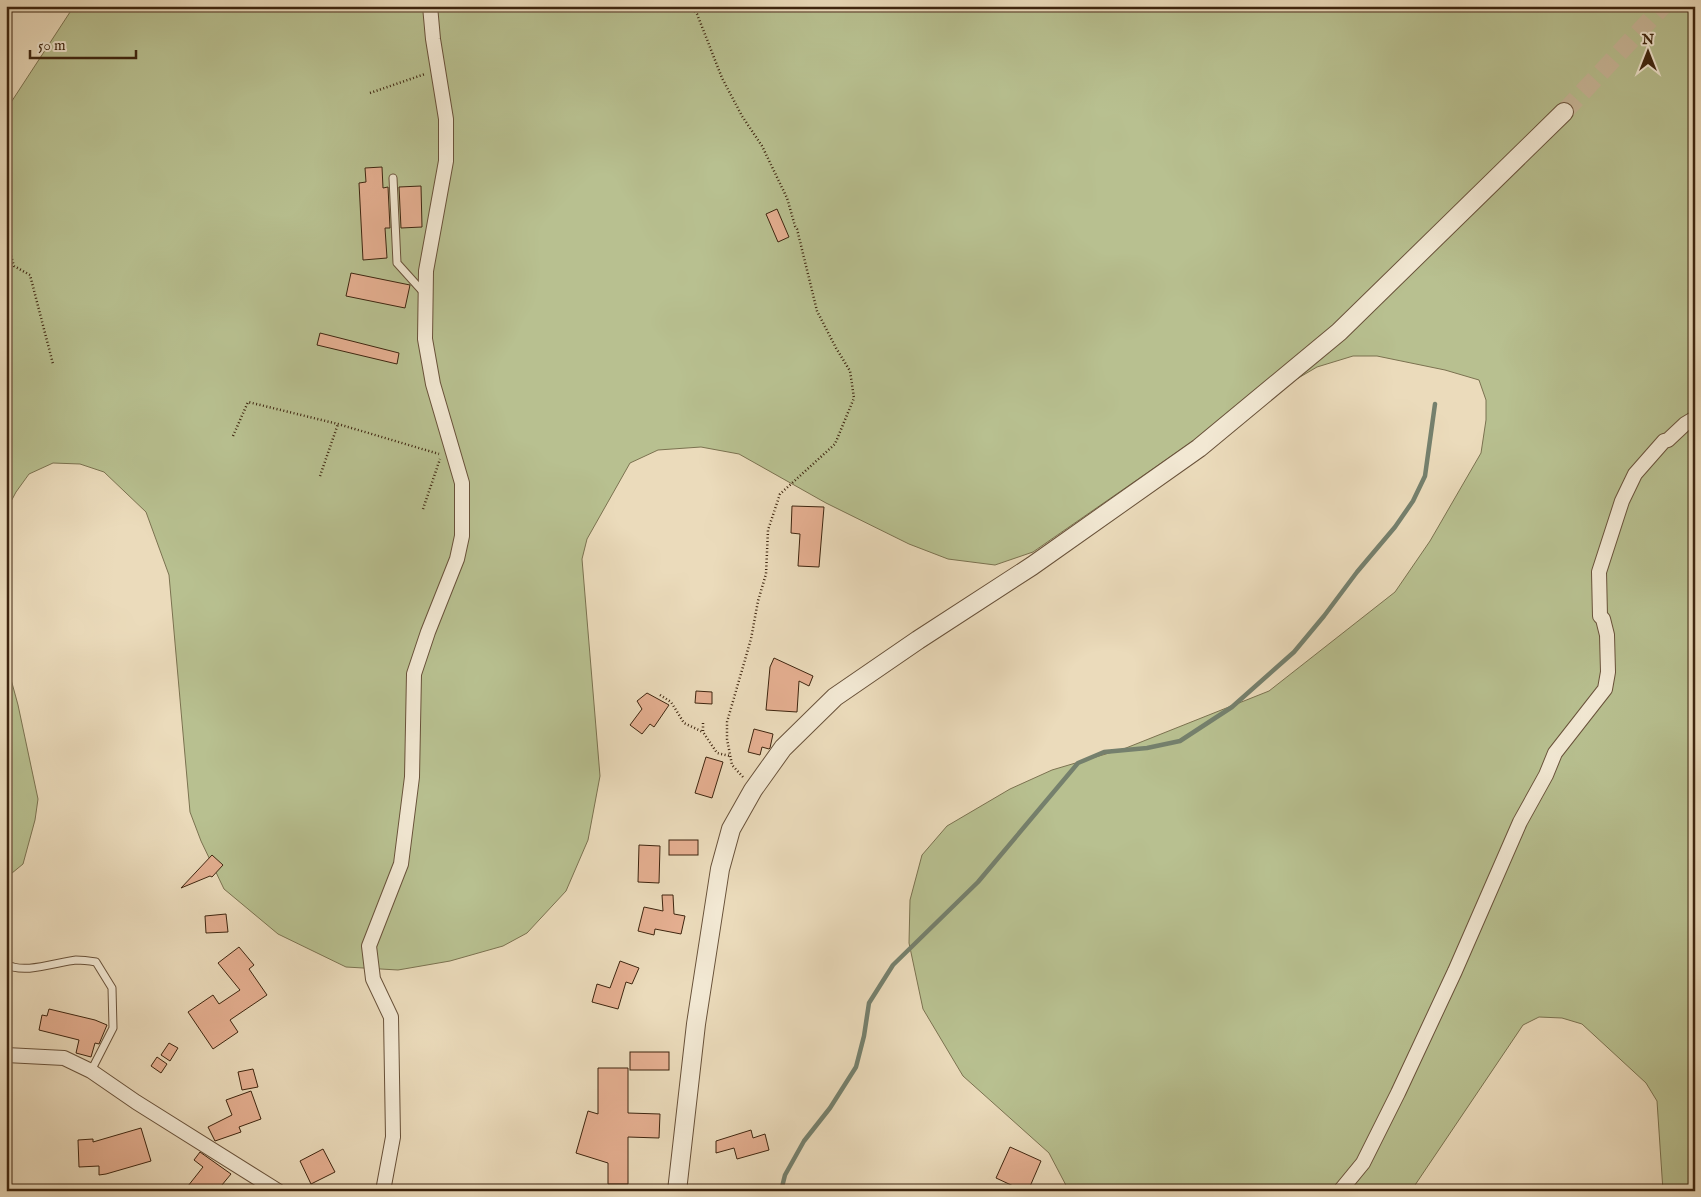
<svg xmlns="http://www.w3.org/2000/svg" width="1701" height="1197" font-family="'IM FELL English',serif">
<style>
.green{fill:#b8c090;stroke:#7b7250}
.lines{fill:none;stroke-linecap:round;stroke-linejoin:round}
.stream{stroke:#75806d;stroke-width:4.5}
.building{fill:#e5af91;stroke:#3e250f}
.tertiary-tunnel{stroke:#c8b799;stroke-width:18;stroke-dasharray:18 9;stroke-linecap:butt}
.service-casing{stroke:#69523a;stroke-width:9}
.minor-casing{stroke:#69523a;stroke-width:16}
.tertiary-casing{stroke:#69523a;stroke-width:20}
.path{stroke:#3e250f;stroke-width:2.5;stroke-dasharray:1 2.5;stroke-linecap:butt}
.service{stroke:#f2e8d3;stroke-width:7}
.minor{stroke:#f2e8d3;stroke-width:14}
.tertiary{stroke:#f2e8d3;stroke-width:18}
</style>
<rect width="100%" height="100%" fill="#ebdbbb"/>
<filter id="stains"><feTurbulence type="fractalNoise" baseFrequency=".004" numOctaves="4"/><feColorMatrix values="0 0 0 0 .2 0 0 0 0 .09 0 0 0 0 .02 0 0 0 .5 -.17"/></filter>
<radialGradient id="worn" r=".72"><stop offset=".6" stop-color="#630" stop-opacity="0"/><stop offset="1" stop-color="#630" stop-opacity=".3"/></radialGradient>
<g class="green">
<polygon points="74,6 1695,6 1695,1191 1663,1191 1657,1101 1646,1083 1582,1024 1562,1018 1539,1017 1523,1025 1411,1191 1069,1191 1049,1153 963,1076 923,1009 909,943 910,900 922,855 947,826 1010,789 1052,770 1126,748 1269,691 1395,592 1430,541 1481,453 1486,420 1486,400 1479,380 1445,370 1377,356 1353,356 1317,367 1203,434 1033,552 995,565 948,559 909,544 826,503 739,454 701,447 658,450 630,463 587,539 582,559 600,776 588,840 566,891 527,933 503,946 450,961 398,970 346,967 278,934 224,889 201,841 190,812 169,575 146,512 104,472 80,464 53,463 29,474 16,492 6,511 6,110"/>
<polygon points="6,661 18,705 38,799 35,820 23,864 6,878"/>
</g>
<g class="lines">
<polyline class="stream" points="781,1191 785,1175 804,1141 830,1108 856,1067 864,1036 869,1003 893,965 978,882 1078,763 1104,752 1147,748 1180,741 1232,707 1294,652 1324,616 1357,572 1395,527 1413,501 1425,476 1435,404"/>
</g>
<g class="building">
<polygon points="382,167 383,188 388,187 390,228 385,228 387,258 363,260 359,183 366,182 365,168"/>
<polygon points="421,186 422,227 401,228 399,187"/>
<polygon points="777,209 789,237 778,242 766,214"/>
<polygon points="351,273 410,285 405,308 346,296"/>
<polygon points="320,333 399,353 397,364 317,345"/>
<polygon points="792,506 824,507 819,567 798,566 800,534 791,533"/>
<polygon points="774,658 813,676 809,686 799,681 797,712 766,710 770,667"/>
<polygon points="696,691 712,692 712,704 695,703"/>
<polygon points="647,693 669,705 654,727 650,724 642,734 630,725 642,709 637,701"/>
<polygon points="754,729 773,734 770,748 769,749 762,747 760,755 748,752"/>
<polygon points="706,757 723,762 712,798 695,793"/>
<rect x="669" y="840" width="29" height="15"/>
<polygon points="639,845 660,846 659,883 638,882"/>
<polygon points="212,855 223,865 212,877 210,876 181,888"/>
<polygon points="662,895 673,895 674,914 685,916 681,934 655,929 654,935 638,931 644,907 663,911"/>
<polygon points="226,914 228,932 206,933 205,916"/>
<polygon points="239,947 254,965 249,969 267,995 230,1020 238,1032 213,1049 188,1012 213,995 219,1004 240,990 218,963"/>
<polygon points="620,961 639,968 632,984 626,982 618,1009 592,1002 597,984 610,988"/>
<polygon points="49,1009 95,1020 107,1025 99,1044 95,1043 91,1057 76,1053 79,1040 39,1030 42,1015 47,1016"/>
<polygon points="169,1043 178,1048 170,1061 161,1055"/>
<rect x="630" y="1052" width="39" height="18"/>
<polygon points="157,1057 167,1064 161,1073 151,1066"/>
<polygon points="598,1068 628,1068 628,1113 660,1114 659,1138 628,1137 628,1184 608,1184 608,1163 576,1153 588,1111 598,1114"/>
<polygon points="253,1069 258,1087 242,1090 238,1072"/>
<polygon points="251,1091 261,1119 239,1127 241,1132 215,1141 208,1127 232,1115 226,1100"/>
<polygon points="141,1128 151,1161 106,1174 99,1175 99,1166 79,1167 78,1140 93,1139 93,1142"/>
<polygon points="751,1130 753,1138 765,1134 769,1150 737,1159 734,1148 716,1153 716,1141"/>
<polygon points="1010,1147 1041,1161 1028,1191 1024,1191 996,1178"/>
<polygon points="323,1149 335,1172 311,1184 300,1161"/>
<polygon points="200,1152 231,1174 217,1191 184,1191 203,1167 194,1160"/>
</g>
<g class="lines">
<polyline class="tertiary-tunnel" points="1564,112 1663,6"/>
<defs>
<g id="service">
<polyline points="393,178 397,263 424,293"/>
<path d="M6 964C23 975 57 962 76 960 83 960 90 961 96 962L112 988 113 1028 91 1071"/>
</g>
<g id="minor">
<polyline points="6,1055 64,1058 91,1071 136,1102 278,1191"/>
<polyline points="383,1191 393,1137 391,1017 373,979 369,946 401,864 412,777 414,674 428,632 457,559 462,536 462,483 433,384 425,339 426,271 446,161 446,119 433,39 430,6"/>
<polyline points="1340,1191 1363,1163 1398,1093 1455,971 1520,822 1546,775 1555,753 1605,689 1608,672 1607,635 1603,619 1600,616 1599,572 1622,501 1635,474 1664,441 1668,440 1685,424 1695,418"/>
</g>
<polyline id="tertiary" points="677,1191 696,1024 720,869 731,829 753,790 783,748 835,697 918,640 1032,566 1199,448 1339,332 1564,112"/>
</defs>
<use href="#service" class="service-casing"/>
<use href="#minor" class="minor-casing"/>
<use href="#tertiary" class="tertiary-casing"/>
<g class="path">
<polyline points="690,6 697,14 722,78 742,116 762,146 787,198 795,226 797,229 817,311 836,348 850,371 854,398 835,444 780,494 768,530 766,574 758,601 751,639 727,722 727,739 732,765 743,777"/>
<polyline points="370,93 425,74"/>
<polyline points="6,239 14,266 30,275 53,364"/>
<polyline points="233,436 248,402 338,424 439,454"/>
<polyline points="320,476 338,424"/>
<polyline points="423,509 440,459"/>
<polyline points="660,695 671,702 684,723 703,732"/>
<polyline points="703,723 703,732 717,753 730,756"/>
</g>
<use href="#service" class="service"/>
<use href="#minor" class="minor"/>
<use href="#tertiary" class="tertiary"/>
</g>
<rect width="1701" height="1197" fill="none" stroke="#ebdbbb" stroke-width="25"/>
<rect x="8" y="8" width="1686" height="1182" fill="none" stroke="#3e250f" stroke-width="2.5"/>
<rect x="12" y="12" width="1676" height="1172" fill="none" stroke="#3e250f"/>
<g transform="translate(1648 52)" stroke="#f2e8d3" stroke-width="4" paint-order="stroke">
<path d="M0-4L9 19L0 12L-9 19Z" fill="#3e250f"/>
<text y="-8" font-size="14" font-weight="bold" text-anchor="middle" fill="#3e250f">N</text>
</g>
<path d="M30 50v8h106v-8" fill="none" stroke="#3e250f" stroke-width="2.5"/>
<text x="38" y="50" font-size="15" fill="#3e250f" stroke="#f2e8d3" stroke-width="4" paint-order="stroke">50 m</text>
<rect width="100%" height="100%" filter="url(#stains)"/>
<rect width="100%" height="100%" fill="url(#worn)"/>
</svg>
